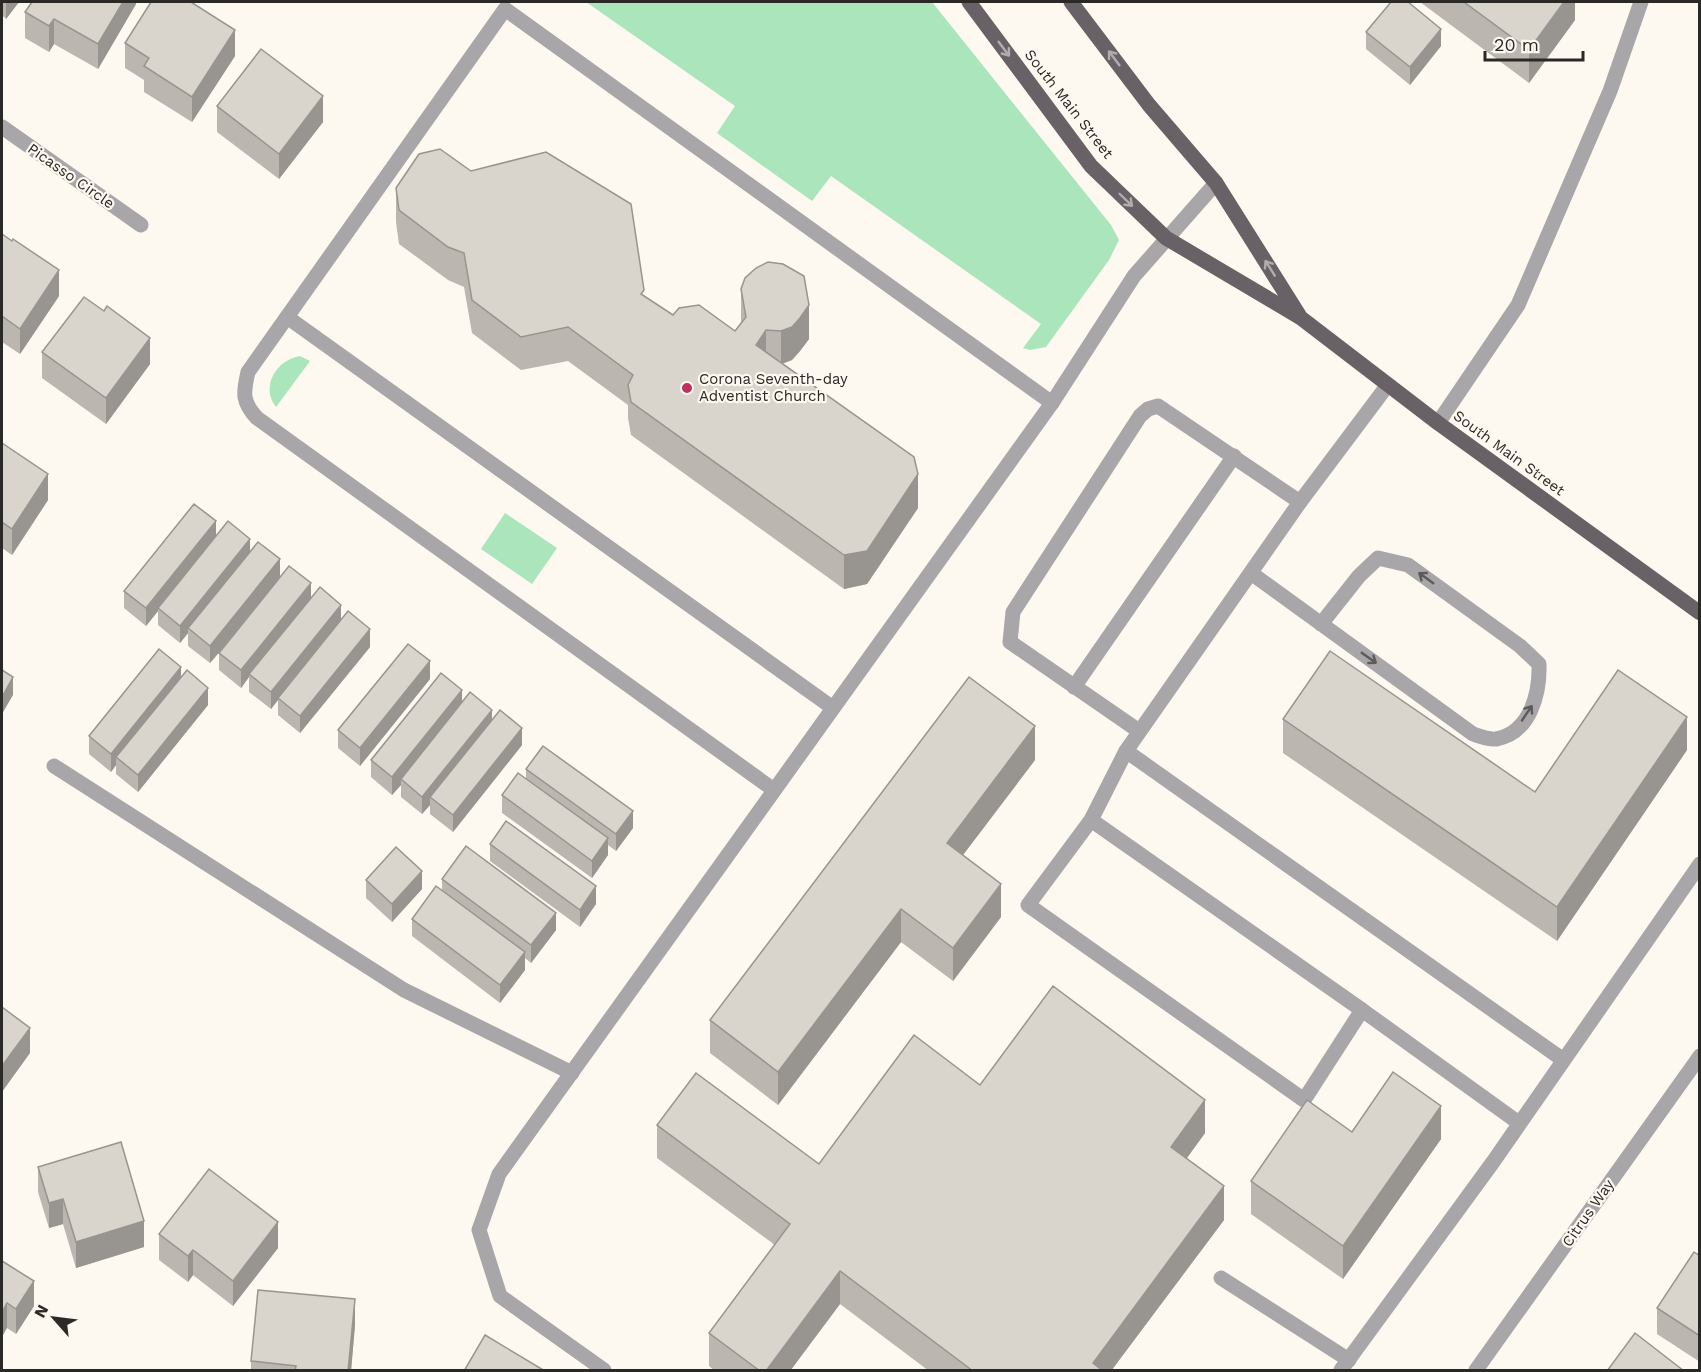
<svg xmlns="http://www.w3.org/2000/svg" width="1701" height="1372" font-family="'Work Sans',sans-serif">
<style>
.green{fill:#abe5bb}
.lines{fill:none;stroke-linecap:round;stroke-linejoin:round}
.minor{stroke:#a9a6a9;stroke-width:15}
.major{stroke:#686267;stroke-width:15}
.wall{fill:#bbb6af}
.shaded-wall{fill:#98948f}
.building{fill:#d9d4cc;stroke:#98948f;stroke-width:1.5}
.oneway{stroke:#b2adac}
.oneway2{stroke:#5d5b5a}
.poi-dot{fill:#bf315e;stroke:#fdf8f0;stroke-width:2}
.labels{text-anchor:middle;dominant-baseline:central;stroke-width:4.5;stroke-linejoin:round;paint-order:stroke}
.street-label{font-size:15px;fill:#2b2926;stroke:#fdf8f0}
.poi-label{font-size:15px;fill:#2b2926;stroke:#fdf8f0;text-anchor:start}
</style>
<rect width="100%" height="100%" fill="#fdf8f0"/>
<g class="green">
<polygon points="586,2 932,2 1111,225 1119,240 1109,260 1046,347 1030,350 1023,348 1041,324 831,176 812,201 717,133 735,106"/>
<path d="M300 356 310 361 276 407C260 387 276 360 300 356Z"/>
<polygon points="505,513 557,548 532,584 481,549"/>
</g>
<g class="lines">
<g class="minor">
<polyline points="2,127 141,225"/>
<polyline points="287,317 833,708"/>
<polyline points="1387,386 1300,502 1126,751 1562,1059"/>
<polyline points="1438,423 1518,305 1610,91 1641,2"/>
<path d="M1251 573 1473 734C1479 736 1489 740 1496 739 1530 733 1540 694 1539 664L1520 646 1408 565 1378 558 1359 576 1321 624"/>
<polyline points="1074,687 1234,456"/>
<polyline points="1139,731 1010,642 1013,612 1140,416 1148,409 1158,406 1300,502"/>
<polyline points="54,766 404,990 572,1073"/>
<path d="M774 790 257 418C242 402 243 393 248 372L505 9 1052 403"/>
<polyline points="1091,820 1362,1010 1304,1100 1028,905 1091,820 1126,751"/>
<polyline points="1362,1010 1519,1123"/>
<polyline points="1221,1278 1349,1360"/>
<polyline points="604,1370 500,1296 479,1230 499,1174 1052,403 1134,276 1216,183"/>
<polyline points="1341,1370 1493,1162 1700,864"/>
<polyline points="1476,1370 1700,1056"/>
</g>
<g class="major">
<polyline points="969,2 1091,166 1166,238 1301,318 1438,423 1700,613"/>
<polyline points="1071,2 1149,105 1216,183 1299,315"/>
</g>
</g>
<g class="wall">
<polygon points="2,2 19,2 6,19 2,15"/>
<polygon points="136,2 136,4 98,69 54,44 49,52 25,38 25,12"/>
<polygon points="1420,2 1575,2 1575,20 1529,83"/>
<polygon points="1366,32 1441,46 1410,85 1366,49"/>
<polygon points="125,43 235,56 192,122 144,92 144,80 125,68"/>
<polygon points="217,106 323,122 279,179 217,132"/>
<polygon points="396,188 644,296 673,315 735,331 741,322 741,289 809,339 800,351 792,360 782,364 918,508 867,584 844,589 631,435 628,418 628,405 568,361 521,370 472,333 464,287 448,280 399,244 396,222"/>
<polygon points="2,234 59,296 20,354 2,342"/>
<polygon points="42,352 150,364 106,424 42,378"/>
<polygon points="2,443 48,500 12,555 2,548"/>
<polygon points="216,536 250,552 280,577 341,620 370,647 300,733 278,715 278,700 271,709 249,692 249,677 241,688 219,670 219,653 210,663 188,646 188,633 180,643 158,625 158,611 146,626 124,608 124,591"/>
<polygon points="181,677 208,705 138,792 116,774 116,765 111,772 89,754 89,736"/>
<polygon points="430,679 360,766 338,748 338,730"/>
<polygon points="462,702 492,720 522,745 453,832 430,814 430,805 422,814 401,797 401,785 392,795 371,777 371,760"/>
<polygon points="1283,719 1535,792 1687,750 1557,941 1283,753"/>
<polygon points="1035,760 963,855 1001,917 953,981 901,942 778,1105 710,1053 710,1020"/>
<polygon points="526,769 633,828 616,851 608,845 608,855 592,878 502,813 502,795 526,778"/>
<polygon points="490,844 596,904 580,927 490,861"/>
<polygon points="442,879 556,930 531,963 525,958 525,970 500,1003 412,936 412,919 442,890"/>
<polygon points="366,880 422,889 392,922 366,898"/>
<polygon points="657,1125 819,1164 1205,1133 1186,1159 1224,1220 1111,1371 929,1371 840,1304 790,1371 715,1371 709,1366 709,1333 775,1245 657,1158"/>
<polygon points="1352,1132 1441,1139 1343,1279 1251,1214 1251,1181"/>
<polygon points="38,1167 144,1247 76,1268 63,1224 49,1228 38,1192"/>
<polygon points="159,1234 278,1248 233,1306 193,1275 188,1282 159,1260"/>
<polygon points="1700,1256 1700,1362 1657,1334 1657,1308"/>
<polygon points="2,1261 34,1306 16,1334 7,1328"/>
<polygon points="355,1325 351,1371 251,1371 251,1361"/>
</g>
<g class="shaded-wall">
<polygon points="6,2 19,2 6,19"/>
<polygon points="123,2 136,2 136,4 98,69 98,44"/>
<polygon points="1564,2 1575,2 1575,20 1529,83 1529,50"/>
<polygon points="54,19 54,44 49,52 49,26"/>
<polygon points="1441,29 1441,46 1410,85 1410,67"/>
<polygon points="235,30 235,56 192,122 192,97"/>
<polygon points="323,96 323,122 279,179 279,154"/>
<polygon points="59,270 59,296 20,354 20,329"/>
<polygon points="809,305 809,339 800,351 792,360 781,364 781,331"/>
<polygon points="766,330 766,363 756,345"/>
<polygon points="150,338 150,364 106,424 106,398"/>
<polygon points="48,474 48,500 12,555 12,529"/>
<polygon points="918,474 918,508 867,584 844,589 844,555"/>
<polygon points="216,521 216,539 158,608 158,611 146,626 146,608"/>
<polygon points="250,539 250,556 188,628 188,633 180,643 180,626"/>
<polygon points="280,559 280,577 210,663 210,646"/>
<polygon points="311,583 311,601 249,674 249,677 241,688 241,670"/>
<polygon points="341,605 341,623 278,698 278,700 271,709 271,692"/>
<polygon points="370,629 370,647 300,733 300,716"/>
<polygon points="430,661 430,679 360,766 360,748"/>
<polygon points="181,667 181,685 116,757 116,765 111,772 111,754"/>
<polygon points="13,677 13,695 2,714 2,697"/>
<polygon points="208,688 208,705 138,792 138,775"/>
<polygon points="462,690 462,708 401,779 401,785 392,795 392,777"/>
<polygon points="492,710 492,727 430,797 430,805 422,814 422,797"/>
<polygon points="1687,717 1687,750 1557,941 1557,907"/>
<polygon points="1035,726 1035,760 947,876 947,843"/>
<polygon points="522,728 522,745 453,832 453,815"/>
<polygon points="633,811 633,828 616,851 616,834"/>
<polygon points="608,838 608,855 592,878 592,861"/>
<polygon points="422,871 422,889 392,922 392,904"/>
<polygon points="1001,884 1001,917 953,981 953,948"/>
<polygon points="596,886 596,904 580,927 580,910"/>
<polygon points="901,909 901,942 778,1105 778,1072"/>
<polygon points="556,913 556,930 531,963 531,945"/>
<polygon points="525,952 525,970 500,1003 500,985"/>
<polygon points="30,1028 30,1053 2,1092 2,1066"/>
<polygon points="1205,1100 1205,1133 1171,1180 1171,1147"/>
<polygon points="1441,1106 1441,1139 1343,1279 1343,1246"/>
<polygon points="1224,1186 1224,1220 1111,1371 1093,1371 1093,1363"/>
<polygon points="63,1199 63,1224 49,1228 49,1203"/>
<polygon points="144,1221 144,1247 76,1268 76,1242"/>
<polygon points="278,1222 278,1248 233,1306 233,1281"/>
<polygon points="193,1250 193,1275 188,1282 188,1256"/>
<polygon points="840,1271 840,1304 790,1371 766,1371"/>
<polygon points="34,1281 34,1306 16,1334 16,1309"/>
<polygon points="355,1299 355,1325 351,1371 348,1371"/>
<polygon points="7,1303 7,1328 2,1337 2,1312"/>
</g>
<g class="building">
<polygon points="32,2 123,2 98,44 54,19 49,26 25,12"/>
<polygon points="151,2 191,2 235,30 192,97 144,66 149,58 125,43"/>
<polygon points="1391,2 1408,2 1441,29 1410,67 1366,32"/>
<polygon points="1464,2 1564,2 1529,50"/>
<polygon points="261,49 323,96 279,154 217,106"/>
<polygon points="440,149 471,171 546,152 631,204 644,290 641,294 673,315 679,308 699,305 735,331 746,317 741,289 745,278 756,268 768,262 783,264 804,276 809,305 800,318 792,327 781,331 766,330 756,345 914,457 918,474 867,551 844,555 631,402 628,385 633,375 568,327 521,337 472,300 464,253 448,247 399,210 396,188 419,154"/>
<polygon points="2,234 12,241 13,239 59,270 20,329 2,316"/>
<polygon points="84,297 104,311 107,306 150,338 106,398 42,352"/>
<polygon points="2,443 48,474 12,529 2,522"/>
<polygon points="194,504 216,521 146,608 124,591"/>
<polygon points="228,521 250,539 180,626 158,608"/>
<polygon points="258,542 280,559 210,646 188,628"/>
<polygon points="289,566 311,583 241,670 219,653"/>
<polygon points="320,587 341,605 271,692 249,674"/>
<polygon points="348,611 370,629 300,716 278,698"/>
<polygon points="408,644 430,661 360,748 338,730"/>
<polygon points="159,649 181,667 111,754 89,736"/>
<polygon points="1330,651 1535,792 1618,670 1687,717 1557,907 1283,719"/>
<polygon points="2,670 13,677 2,697"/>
<polygon points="187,670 208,688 138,775 116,757"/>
<polygon points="441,673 462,690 392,777 371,760"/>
<polygon points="969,677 1035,726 947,843 1001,884 953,948 901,909 778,1072 710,1020"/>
<polygon points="470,692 492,710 422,797 401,779"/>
<polygon points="500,710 522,728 453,815 430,797"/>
<polygon points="543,746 633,811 616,834 526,769"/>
<polygon points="518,773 608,838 592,861 502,795"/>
<polygon points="506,821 596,886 580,910 490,844"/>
<polygon points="466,846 556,913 531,945 442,879"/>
<polygon points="396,847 422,871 392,904 366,880"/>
<polygon points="436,886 525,952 500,985 412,919"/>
<polygon points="1053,986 1205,1100 1171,1147 1224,1186 1093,1363 1103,1371 973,1371 840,1271 766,1371 760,1371 709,1333 790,1224 657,1125 696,1073 819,1164 914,1035 980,1085"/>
<polygon points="2,1007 30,1028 2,1066"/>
<polygon points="1393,1072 1441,1106 1343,1246 1251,1181 1307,1100 1352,1132"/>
<polygon points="121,1142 144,1221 76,1242 63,1199 49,1203 38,1167"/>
<polygon points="209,1169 278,1222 233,1281 193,1250 188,1256 159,1234"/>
<polygon points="1694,1252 1700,1256 1700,1336 1657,1308"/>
<polygon points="2,1261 34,1281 16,1309 7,1303 2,1312"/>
<polygon points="258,1290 355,1299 348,1371 295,1371 296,1366 251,1361"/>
<polygon points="1635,1333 1684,1371 1607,1371"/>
<polygon points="485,1335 545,1371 464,1371"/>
</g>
<defs><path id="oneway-shaft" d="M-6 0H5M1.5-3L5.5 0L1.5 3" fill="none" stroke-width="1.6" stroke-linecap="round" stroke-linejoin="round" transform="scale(1.5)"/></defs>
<g class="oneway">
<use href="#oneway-shaft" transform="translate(1004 49) rotate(53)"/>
<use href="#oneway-shaft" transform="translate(1114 58) rotate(-127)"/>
<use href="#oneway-shaft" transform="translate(1126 200) rotate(44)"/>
<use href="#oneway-shaft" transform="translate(1270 268) rotate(-122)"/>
</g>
<g class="oneway2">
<use href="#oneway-shaft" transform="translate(1426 578) rotate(-144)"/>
<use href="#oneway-shaft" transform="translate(1369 658) rotate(35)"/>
<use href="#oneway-shaft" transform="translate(1527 713) rotate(-56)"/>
</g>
<circle class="poi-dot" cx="687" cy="388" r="6"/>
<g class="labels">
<g class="street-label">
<text transform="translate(1069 104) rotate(52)">South Main Street</text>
<text transform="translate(71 176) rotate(35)">Picasso Circle</text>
<text transform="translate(1509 453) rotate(36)">South Main Street</text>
<text transform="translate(1588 1213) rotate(-55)">Citrus Way</text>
</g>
<g class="poi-label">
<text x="699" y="379">Corona Seventh-day<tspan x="699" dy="17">Adventist Church</tspan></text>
</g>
</g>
<rect width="1701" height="1372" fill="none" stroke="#2b2926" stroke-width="6"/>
<g transform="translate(54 1318) rotate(298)" stroke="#fdf8f0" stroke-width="4.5" paint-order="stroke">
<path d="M0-4.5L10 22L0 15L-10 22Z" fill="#2b2926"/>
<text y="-9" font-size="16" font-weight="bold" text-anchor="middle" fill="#2b2926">N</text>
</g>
<path d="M1485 51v9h98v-9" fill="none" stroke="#2b2926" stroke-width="3"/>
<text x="1494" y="51" font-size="18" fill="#2b2926" stroke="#fdf8f0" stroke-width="4.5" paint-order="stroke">20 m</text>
</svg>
